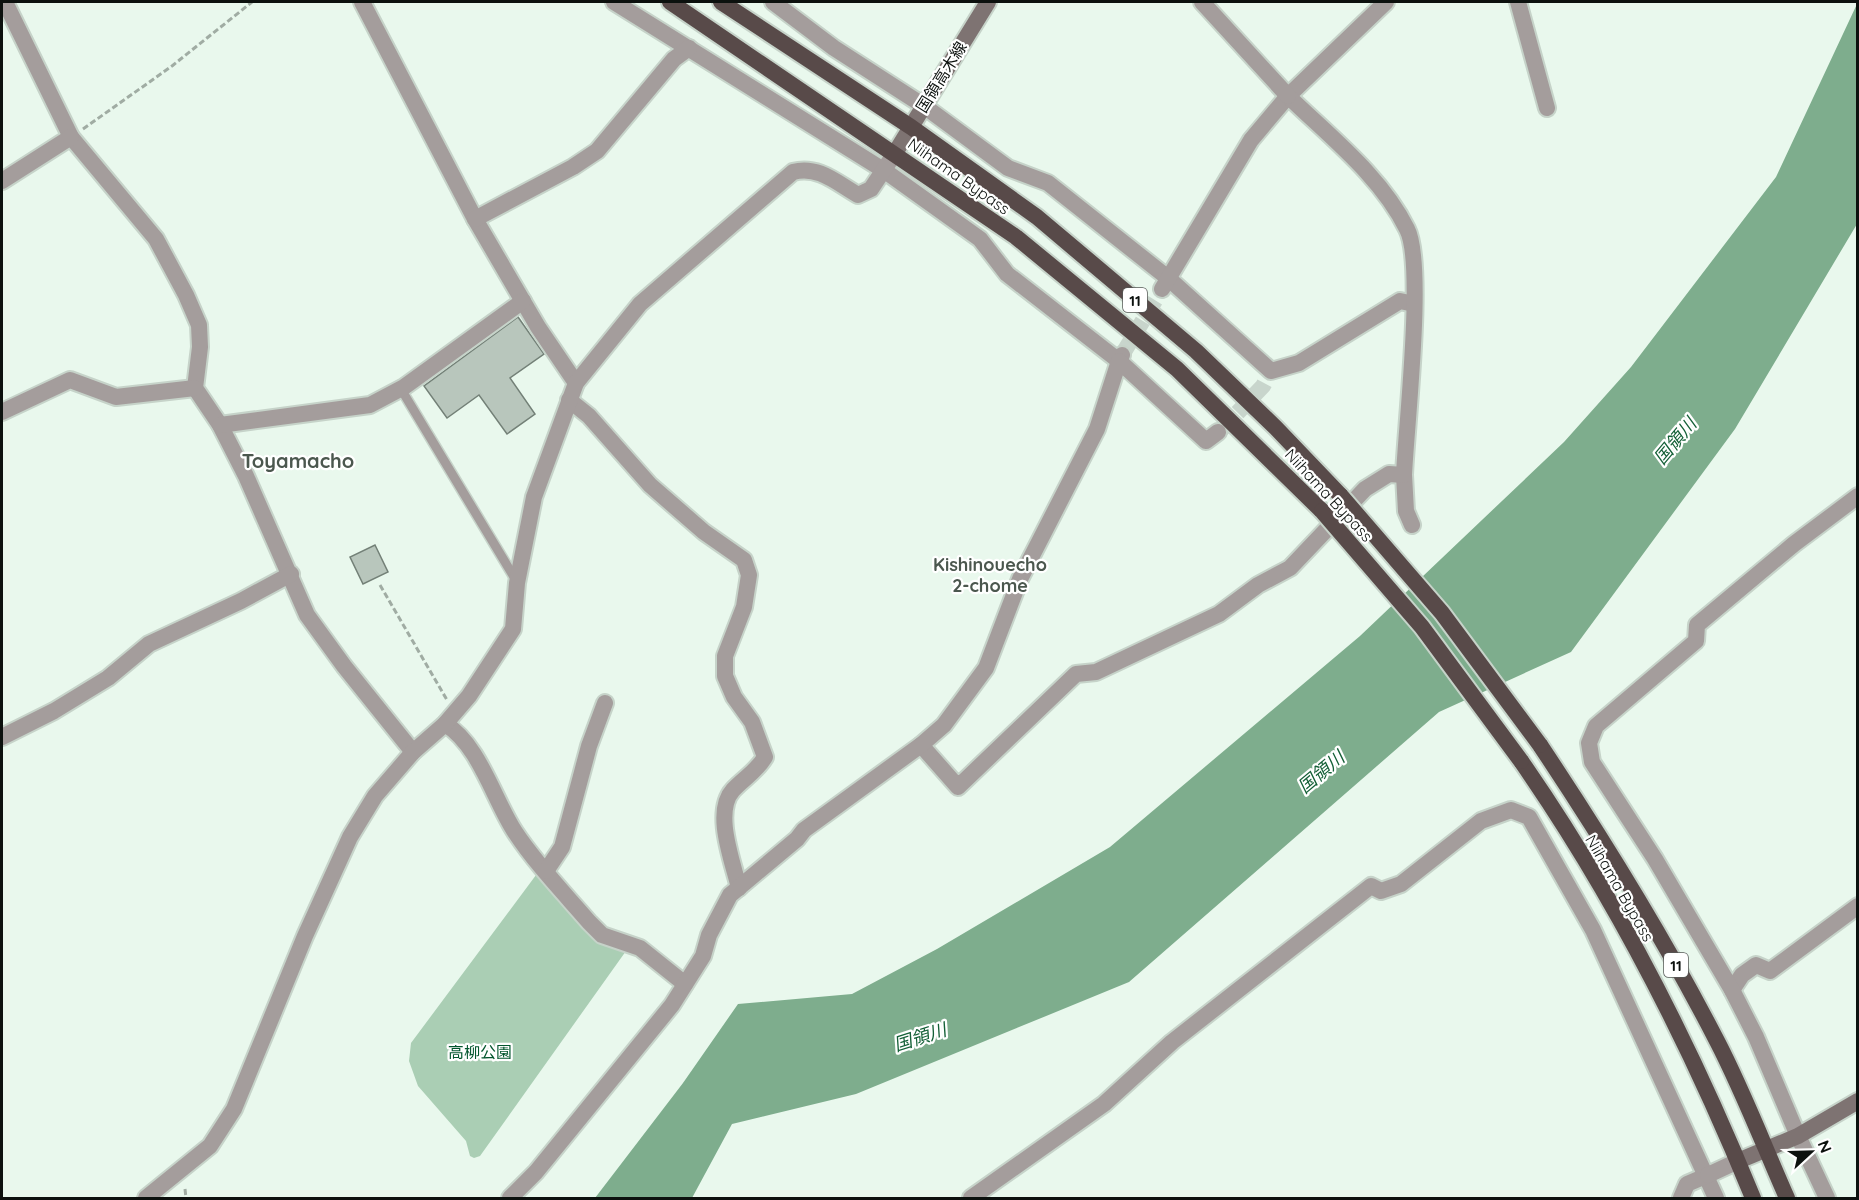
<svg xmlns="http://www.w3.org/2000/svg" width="1859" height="1200" font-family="Quicksand,'Noto Sans JP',sans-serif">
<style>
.green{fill:#aaceb4}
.water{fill:#7ead8d}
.building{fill:#b8c6bc;stroke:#738077;stroke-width:1.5}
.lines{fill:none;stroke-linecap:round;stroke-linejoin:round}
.minor-tunnel{stroke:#c8d5cc;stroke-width:16;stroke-dasharray:16 8;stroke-linecap:butt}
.service-casing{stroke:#c6d3c9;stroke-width:12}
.minor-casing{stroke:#c6d3c9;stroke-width:20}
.tertiary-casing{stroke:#c6d3c9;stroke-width:20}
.secondary-casing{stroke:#c6d3c9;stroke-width:20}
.trunk-casing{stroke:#c6d3c9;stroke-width:20}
.path{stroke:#a0aca3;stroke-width:3;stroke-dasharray:6 3;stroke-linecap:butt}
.service{stroke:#a49d9c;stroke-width:9}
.minor{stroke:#a49d9c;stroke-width:16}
.tertiary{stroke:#a49d9c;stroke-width:16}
.secondary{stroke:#7e7372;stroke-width:16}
.trunk{stroke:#584a49;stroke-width:16}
.trunk-bridge-casing{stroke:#c6d3c9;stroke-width:20;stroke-linecap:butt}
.trunk-bridge{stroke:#584a49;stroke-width:16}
.labels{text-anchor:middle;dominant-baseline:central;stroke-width:4.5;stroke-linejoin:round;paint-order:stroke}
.shield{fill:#fff;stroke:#555856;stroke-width:1.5}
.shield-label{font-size:15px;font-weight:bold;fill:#0c110e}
.street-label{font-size:16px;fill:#0c110e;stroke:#fff}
.park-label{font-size:16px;fill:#03562e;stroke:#fff}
.water-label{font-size:18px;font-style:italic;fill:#146037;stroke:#fff}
.neighbourhood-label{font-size:18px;font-weight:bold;fill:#4b574e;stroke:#fff}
.quarter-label{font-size:20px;font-weight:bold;fill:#4b574e;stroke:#fff}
</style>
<rect width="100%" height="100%" fill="#e9f8ed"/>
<polygon class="green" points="539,871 626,951 480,1156 474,1158 470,1156 466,1141 418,1086 409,1061 411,1043"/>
<polygon class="water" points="1857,4 1857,224 1735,429 1571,652 1439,712 1129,982 856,1094 732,1124 692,1198 595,1198 683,1083 738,1004 852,994 937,949 1110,847 1360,636 1564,442 1631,367 1776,177"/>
<g class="building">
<polygon points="518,317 544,354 510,378 535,414 507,434 479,395 447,418 424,386"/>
<polygon points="375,545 388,572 363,584 350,557"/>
</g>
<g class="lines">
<g class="minor-tunnel">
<polyline points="1122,355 1162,289"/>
<polyline points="1221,430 1263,386 1271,371"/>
</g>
<defs>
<polyline id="service" points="401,389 517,582"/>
<g id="minor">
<polyline points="5,2 71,137 156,239 186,295 199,325 200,347 195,388 220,425 246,476 307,615 344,666 413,752"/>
<polyline points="362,2 475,219 538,327 576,383"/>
<polyline points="614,2 885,171 980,239 1007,274 1119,361 1122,355"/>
<polyline points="773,2 834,48 924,106 1008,168 1048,183 1168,278 1271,371 1299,363 1400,301 1414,304"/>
<polyline points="1518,2 1547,108"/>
<polyline points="2,181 71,137"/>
<polyline points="475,219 573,167 597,151 674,59 689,48"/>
<polyline points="1162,289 1251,140 1288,96 1386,2"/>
<path d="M569 400 589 416 650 485 704 532 744 560 749 575 744 607 725 656V676L734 697 752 722 765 757C756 772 744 778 733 790 713 812 733 862 739 888"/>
<polyline points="2,412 70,380 116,397 195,388"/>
<polyline points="220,425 370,405 404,387 523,301"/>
<polyline points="1404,475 1406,511 1412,525"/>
<path d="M445 724C479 744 494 800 515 832 536 864 564 893 589 922L602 935 640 948 685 984"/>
<polyline points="2,737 54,711 108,678 149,644 241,601 291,574"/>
<path d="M921 745 958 787 1076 674 1096 672 1219 614 1258 585 1290 568 1365 489 1389 474 1404 475C1406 427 1425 264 1407 229 1381 176 1329 136 1288 96"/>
<polyline points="546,871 562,847 589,746 605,703"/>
<polyline points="1732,990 1742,975 1756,965 1770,971 1858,906"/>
<path d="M146 1198 210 1146 234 1109 305 936 350 837 375 796 413 752 445 724 469 696 513 629 517 583 534 497 576 383 640 304 793 172C818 165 837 183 858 195L871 189 895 153"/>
<polyline points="510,1198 536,1172 672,1005 703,956 709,935 730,895 797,839 804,830 921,745 944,725 986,668 1020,579 1097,429 1119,361 1206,441 1218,432"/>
<polyline points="971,1198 1104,1104 1172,1042 1371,886 1381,891 1401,884 1481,821 1511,810 1529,817 1593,930 1716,1198"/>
<polyline points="1681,1198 1687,1184 1708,1175"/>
<polyline points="1827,1198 1798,1136 1756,1037 1732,990 1655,859 1592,762 1589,743 1596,726 1696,641 1697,625 1794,544 1858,496"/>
</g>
<g id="tertiary">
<polyline points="1202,2 1288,96"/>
<polyline points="1708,1175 1738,1161"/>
</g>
<g id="secondary">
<polyline points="895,153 988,2"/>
<polyline points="1738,1161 1798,1136 1858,1101"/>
</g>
<g id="trunk">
<polyline points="670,2 1016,237 1177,369 1322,511"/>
<polyline points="721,2 911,127 1037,217 1196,351 1276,428 1341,496"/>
<path d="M1540 745C1604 841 1664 938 1717 1041 1743 1091 1764 1146 1787 1198"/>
<path d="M1521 761C1615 896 1691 1046 1753 1198"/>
</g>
</defs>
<use href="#service" class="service-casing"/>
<use href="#minor" class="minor-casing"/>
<use href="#tertiary" class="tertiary-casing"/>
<use href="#secondary" class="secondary-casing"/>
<use href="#trunk" class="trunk-casing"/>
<g class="path">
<polyline points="83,129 172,66 252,2"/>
<polyline points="380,585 447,700"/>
<polyline points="185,1189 186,1198"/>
</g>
<use href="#service" class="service"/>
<use href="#minor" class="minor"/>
<use href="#tertiary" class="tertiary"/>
<use href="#secondary" class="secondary"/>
<use href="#trunk" class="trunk"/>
<defs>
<g id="trunk-bridge">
<polyline points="1341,496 1442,613 1540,745"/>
<polyline points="1322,511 1422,627 1521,761"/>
</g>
</defs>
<use href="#trunk-bridge" class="trunk-bridge-casing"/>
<use href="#trunk-bridge" class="trunk-bridge"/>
</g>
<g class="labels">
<g class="shield">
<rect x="1123" y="288" width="24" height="24" rx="4.5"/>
<rect x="1664" y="953" width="24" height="24" rx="4.5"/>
</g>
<g class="shield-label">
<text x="1135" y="300">11</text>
<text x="1676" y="965">11</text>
</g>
<g class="street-label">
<text transform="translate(941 77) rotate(-58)">国領高木線</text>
<text transform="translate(959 176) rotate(35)">Niihama Bypass</text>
<text transform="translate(1329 495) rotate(47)">Niihama Bypass</text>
<text transform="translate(1620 888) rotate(60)">Niihama Bypass</text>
</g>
<g class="park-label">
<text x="480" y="1052">高柳公園</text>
</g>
<g class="water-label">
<text transform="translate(1675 441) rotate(-50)">国領川</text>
<text transform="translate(1321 772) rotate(-40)">国領川</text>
<text transform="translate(920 1037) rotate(-18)">国領川</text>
</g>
<g class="neighbourhood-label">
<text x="990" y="564">Kishinouecho<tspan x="990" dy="21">2-chome</tspan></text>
</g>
<g class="quarter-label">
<text x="298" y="460">Toyamacho</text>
</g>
</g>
<rect width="1859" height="1200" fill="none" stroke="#0c110e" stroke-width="6"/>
<g transform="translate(1811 1152) rotate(68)" stroke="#ffffff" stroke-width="4.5" paint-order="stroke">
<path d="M0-4.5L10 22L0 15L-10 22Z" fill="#0c110e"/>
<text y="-9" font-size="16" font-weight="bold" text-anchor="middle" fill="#0c110e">N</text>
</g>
</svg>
